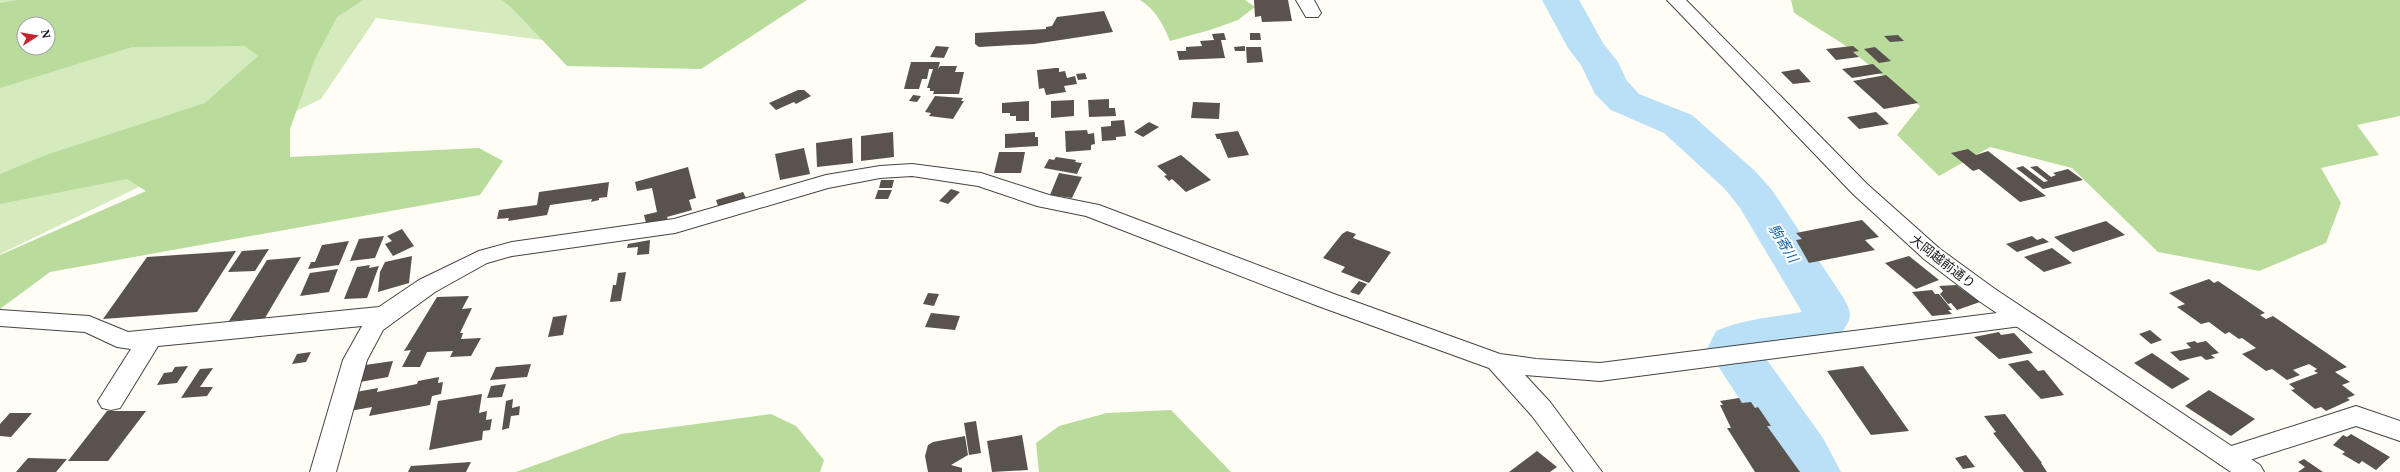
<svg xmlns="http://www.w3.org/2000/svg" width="2400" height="472" font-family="'Noto Serif','Noto Sans JP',serif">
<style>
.green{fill:#d5ebbd;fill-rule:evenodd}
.forest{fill:#b9dc9c;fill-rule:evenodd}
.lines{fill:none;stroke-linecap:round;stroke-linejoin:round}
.river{fill:#b9e0f7;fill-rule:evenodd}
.building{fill:#5a524d}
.minor-casing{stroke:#444;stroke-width:2}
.tertiary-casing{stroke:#444;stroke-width:2}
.minor{fill:#fff;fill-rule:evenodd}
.tertiary{fill:#fff;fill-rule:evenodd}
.labels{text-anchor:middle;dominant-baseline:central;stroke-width:4;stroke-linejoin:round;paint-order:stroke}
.street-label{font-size:13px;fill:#111;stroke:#fff}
.water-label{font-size:14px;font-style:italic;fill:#1768a6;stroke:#fff}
</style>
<rect width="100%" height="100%" fill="#fffdf5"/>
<path class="green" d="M0 0H763L596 47 376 18 321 99 0 254ZM24 24H48V48H24Z"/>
<g class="forest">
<path d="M18 0H363L337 17 314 61 290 129V157L479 148 503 161 480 195 50 272 0 309V255L146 191 127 179 0 204V174L46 155 205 103 258 56 245 46 132 47 0 88V3ZM24 24H48V48H24Z"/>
<polygon points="501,0 807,0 701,69 567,66 511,7"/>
<path d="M1140 0H1245L1255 7 1238 20 1210 30 1170 41C1163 24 1156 10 1140 0Z"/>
<polygon points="1791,0 2400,0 2400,116 2357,125 2379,155 2321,168 2341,203 2326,243 2259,271 2158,252 2072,168 1990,147 1939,176 1897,135 1920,106 1843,44 1794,13"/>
<polygon points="1171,410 1231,472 1039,472 1036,443 1059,426 1107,413"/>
<polygon points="771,414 796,426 824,460 820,472 516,472 621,434"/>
</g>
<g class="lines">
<path class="river" d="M1542 0H1579L1603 43 1618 62 1627 81 1639 94 1692 115 1755 171 1772 190 1843 297C1854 316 1851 318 1840 336L1818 344 1762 353 1823 438 1841 472H1787L1707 349 1716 331C1743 319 1773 317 1802 312L1740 208 1725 189 1664 133 1611 110 1595 94 1581 65 1568 48Z"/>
</g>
<g class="building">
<polygon points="1254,0 1288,0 1292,21 1262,22 1261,16 1255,17"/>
<polygon points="1104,11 1113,32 1034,44 979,47 975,44 975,33 1046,29 1046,27 1052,26 1057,17"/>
<polygon points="1224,33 1226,40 1221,40 1225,58 1179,60 1177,51 1186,51 1186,47 1202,46 1200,41 1214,40 1212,34"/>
<polygon points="1250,33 1260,33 1261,40 1250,40"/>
<polygon points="1898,35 1904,41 1890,42 1884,36"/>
<polygon points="936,46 949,47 944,58 930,57"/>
<polygon points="1245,46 1245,51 1235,51 1234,47"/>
<polygon points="1853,46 1859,51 1853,52 1859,57 1836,60 1826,49"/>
<polygon points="1246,47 1261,47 1263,62 1247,63"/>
<polygon points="1875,47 1891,61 1879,63 1864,49"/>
<polygon points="911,62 940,62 938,69 940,66 957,66 955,72 964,72 959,94 933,94 934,91 930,91 930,88 927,88 933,69 929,69 927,79 922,79 919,89 904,89"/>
<polygon points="1873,64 1883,73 1852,78 1842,69"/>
<polygon points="1055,68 1059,68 1059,72 1065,71 1067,78 1075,76 1077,84 1064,86 1066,92 1046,95 1044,88 1039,89 1037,70"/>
<polygon points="1799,69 1811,82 1793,84 1781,72"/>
<polygon points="1085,73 1087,79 1078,80 1076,74"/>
<polygon points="1886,75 1918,103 1884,109 1853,81"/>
<polygon points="798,90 804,90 811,96 796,104 794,102 776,110 769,103"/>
<polygon points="913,95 921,96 917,102 909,101"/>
<polygon points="935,96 963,98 961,101 964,101 953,119 929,116 931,113 925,112"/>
<polygon points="1109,99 1109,108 1115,108 1116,116 1089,117 1088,100"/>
<polygon points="1074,100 1074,116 1051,118 1051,101"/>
<polygon points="1029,101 1029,121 1016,121 1016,116 1010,116 1010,113 1002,113 1002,103"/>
<polygon points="1193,102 1220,103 1219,119 1191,118"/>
<polygon points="1876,112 1889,124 1859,129 1847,117"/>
<polygon points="1124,120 1126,136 1116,137 1116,140 1102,141 1101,127 1111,126 1111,121"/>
<polygon points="1149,122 1159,127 1143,137 1134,132"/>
<polygon points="1087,130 1088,134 1094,133 1095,144 1091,145 1091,150 1066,152 1065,131"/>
<polygon points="1238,131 1249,155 1228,158 1220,139 1217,139 1215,134"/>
<polygon points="893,132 894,157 861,161 861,136"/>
<polygon points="1035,132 1035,137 1038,137 1038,146 1005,148 1005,134"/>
<polygon points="852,138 853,163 817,167 816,143"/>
<polygon points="804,148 810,174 780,180 775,154"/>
<polygon points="1968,149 1976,155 1988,151 2046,196 2020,202 1979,169 1973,171 1951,153"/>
<polygon points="999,152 1025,152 1021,173 994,173"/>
<polygon points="1181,155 1211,180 1186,192 1172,179 1169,181 1164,176 1167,175 1157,166"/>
<polygon points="1056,157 1076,160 1075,162 1082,163 1077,174 1044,168 1049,159 1054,160"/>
<polygon points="2023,166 2044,182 2048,181 2030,167 2037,166 2051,177 2056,175 2053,173 2068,169 2083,180 2043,189 2016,168"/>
<polygon points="688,167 696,198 689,200 692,210 667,217 668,220 646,223 644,215 657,212 652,188 637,191 635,182"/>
<polygon points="1059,173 1082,177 1072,198 1050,195"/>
<polygon points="881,180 894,180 892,188 879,188"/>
<polygon points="609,182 607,197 599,198 599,200 591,202 592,199 550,205 547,215 508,221 509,218 497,219 499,210 537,205 539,192"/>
<polygon points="951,189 960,192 948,204 939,201"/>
<polygon points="878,190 892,190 888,199 875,199"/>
<polygon points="743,192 746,198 718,206 716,200"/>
<polygon points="1862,220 1879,237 1865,240 1875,250 1809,263 1796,240 1802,239 1796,233"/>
<polygon points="2106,221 2125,235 2073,252 2054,237"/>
<polygon points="402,229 414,246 393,256 385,244 392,241 387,236"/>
<polygon points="1347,231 1356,234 1353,238 1391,252 1369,283 1341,272 1345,267 1323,258 1342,234"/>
<polygon points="384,236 375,258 350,261 359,239"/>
<polygon points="2032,236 2037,240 2043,238 2049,242 2017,252 2006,244"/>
<polygon points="650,240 649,254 637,255 638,247 627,248 628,244"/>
<polygon points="349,241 339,265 308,269 311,262 315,262 322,245"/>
<polygon points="2052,248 2072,263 2044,272 2024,257"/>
<polygon points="269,249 255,271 228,272 242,251"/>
<polygon points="236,251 197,312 103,319 147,257"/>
<polygon points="412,256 409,283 378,292 380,272 385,262"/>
<polygon points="1909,256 1939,280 1916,289 1885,263"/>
<polygon points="301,257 265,318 229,321 267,260"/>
<polygon points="370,265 369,268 379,266 367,298 344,299 357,267"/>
<polygon points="338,269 329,292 300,296 310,273"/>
<polygon points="626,272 621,301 610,302 613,285 616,285 618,273"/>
<polygon points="2209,279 2214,283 2218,281 2265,313 2260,315 2266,319 2273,316 2347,367 2335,372 2350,382 2342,385 2355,395 2347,398 2350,400 2326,411 2321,407 2315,409 2291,390 2295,389 2289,384 2318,373 2314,371 2317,369 2309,364 2293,370 2300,375 2287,380 2272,369 2266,371 2242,354 2256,348 2242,338 2239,339 2229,332 2225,334 2209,322 2201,324 2177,307 2185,304 2169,293"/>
<polygon points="1359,281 1367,284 1359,295 1350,292"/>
<polygon points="1956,285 1980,302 1957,310 1951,303 1948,304 1940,294 1943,291 1939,286"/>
<polygon points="1932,290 1935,294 1939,294 1952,310 1948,310 1952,314 1932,316 1912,292"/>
<polygon points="928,293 939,294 934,306 923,304"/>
<polygon points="469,296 462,309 472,308 460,333 463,333 461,339 481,338 471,356 450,357 453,351 427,352 420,367 402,367 411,350 404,351 437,297"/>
<polygon points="931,313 960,316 955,330 925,327"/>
<polygon points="567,315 563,335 548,337 553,317"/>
<polygon points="2150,330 2162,340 2151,344 2139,334"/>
<polygon points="1999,332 2001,335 2014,333 2033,353 1999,359 1974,337"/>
<polygon points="2195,341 2197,343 2206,341 2219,353 2211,355 2215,358 2206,360 2201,356 2180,361 2170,352 2191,348 2186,343"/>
<polygon points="311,352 306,362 292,364 297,354"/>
<polygon points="2152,353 2190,379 2172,389 2134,363"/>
<polygon points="2028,360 2038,371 2044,370 2064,395 2041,399 2008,364"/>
<polygon points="393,361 388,377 360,382 365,365"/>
<polygon points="531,364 527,377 490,380 496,367"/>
<polygon points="188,366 177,383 157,385 164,373 172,372 175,367"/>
<polygon points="1863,366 1909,431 1871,435 1827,371"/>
<polygon points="213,368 200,387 213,387 207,396 181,398 200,369"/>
<polygon points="439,377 438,383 443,382 441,394 432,396 430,405 369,416 372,407 350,411 356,392 378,388 377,392 417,384 418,381"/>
<polygon points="506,384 502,397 487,398 491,386"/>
<polygon points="2209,390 2255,419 2231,436 2185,406"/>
<polygon points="482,394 479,413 487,411 486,420 492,419 490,430 483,431 482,440 429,450 438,401"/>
<polygon points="1739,398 1742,403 1751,402 1755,408 1758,407 1771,426 1767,426 1800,472 1755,472 1727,428 1731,428 1720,405 1723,405 1720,401"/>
<polygon points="513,399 512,408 520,406 519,415 511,416 509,428 502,430 506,401"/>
<polygon points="107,411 146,411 108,461 68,461"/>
<polygon points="10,413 32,413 11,437 0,436 0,424"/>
<polygon points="2005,414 2042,463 2041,463 2047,472 2024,472 1993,433 1996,432 1984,416"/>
<polygon points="976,421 981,453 969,455 964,423"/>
<polygon points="2351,434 2390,457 2376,470 2362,461 2359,464 2342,454 2345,452 2333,445 2343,435 2347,437"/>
<polygon points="1022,435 1028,470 992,472 987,441"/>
<polygon points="965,436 968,455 951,465 962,468 962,472 928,472 925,456 928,445 933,442"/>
<polygon points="1537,451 1557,467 1550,472 1509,472"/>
<polygon points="1966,455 1975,467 1963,469 1955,458"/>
<polygon points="28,458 67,459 56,472 16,472"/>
<polygon points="2304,459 2323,472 2298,472 2305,467 2298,462"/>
<polygon points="471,462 466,472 408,472 411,466"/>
</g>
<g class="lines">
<defs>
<g id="minor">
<polygon points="1296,0 1314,0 1321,13 1318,17 1306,17"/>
<polygon points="912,164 981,173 1049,195 1099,205 1334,294 1500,354 1536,359 1600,363 2021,310 2029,312 2033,318 2029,324 2021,326 1600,381 1525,375 1550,402 1602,472 1574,472 1532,416 1489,368 1318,306 1086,216 1037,206 978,186 912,176 880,178 828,188 675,233 512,256 487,263 435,292 383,330 367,360 336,472 310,472 343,360 362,326 158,346 120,408 111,410 102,408 98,401 131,349 117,347 85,332 0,326 0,310 89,316 128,332 379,307 419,280 479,251 512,242 674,219 826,175 880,166"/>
<polygon points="2356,406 2400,421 2400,441 2356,426 2228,467 2219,464 2215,457 2219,450"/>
</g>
<polygon id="tertiary" points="1667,0 1686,0 1867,184 1940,249 1995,289 2260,465 2264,472 2231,472 1979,301 1924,259 1853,194"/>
</defs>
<use href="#minor" class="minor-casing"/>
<use href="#tertiary" class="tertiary-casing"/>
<use href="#minor" class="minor"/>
<use href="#tertiary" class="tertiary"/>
</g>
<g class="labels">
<g class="street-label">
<text transform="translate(1943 261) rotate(38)">大岡越前通り</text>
</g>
<g class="water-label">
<text transform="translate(1784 243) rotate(58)">駒寄川</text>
</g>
</g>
<g transform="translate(36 36) rotate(78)"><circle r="19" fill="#ffffff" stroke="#a0a0a0"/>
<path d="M0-3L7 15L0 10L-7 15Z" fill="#c4262e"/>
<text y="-6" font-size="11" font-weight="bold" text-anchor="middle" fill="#111111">N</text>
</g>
</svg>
